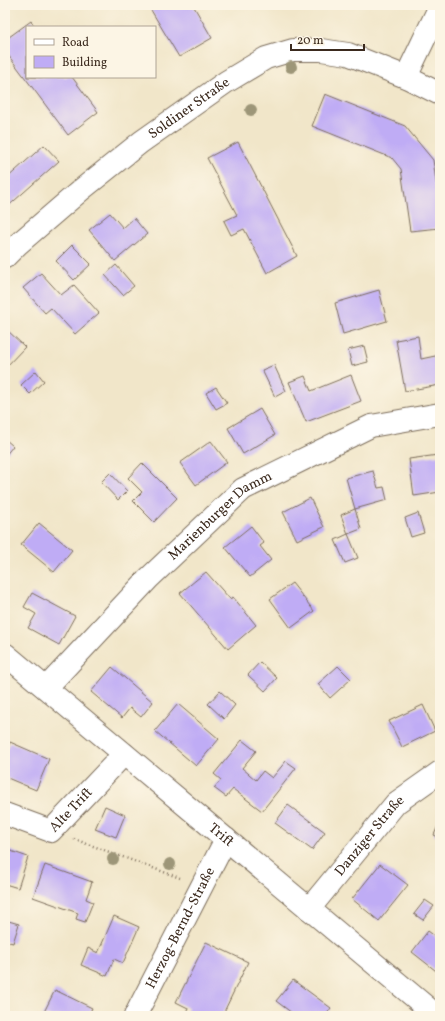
<svg xmlns="http://www.w3.org/2000/svg" width="445" height="1021" font-family="Vollkorn,serif">
<style>
.building{fill:#bfacf5}
.lines{fill:none;stroke-linecap:round;stroke-linejoin:round}
.street-casing{stroke:#7b6c5a;stroke-width:24}
.path{stroke:#7b6c5a;stroke-width:2.5;stroke-dasharray:1 3;stroke-linecap:butt}
.street{stroke:#fff;stroke-width:22}
.tree{fill:#9d9678}
.labels{text-anchor:middle;dominant-baseline:central;stroke-width:4;stroke-linejoin:round;paint-order:stroke}
.street-label{font-size:14px;fill:#3b2a1e;stroke:#fcf5e5}
</style>
<rect width="100%" height="100%" fill="#fcf5e5"/>
<filter id="ink" filterUnits="userSpaceOnUse"><feTurbulence type="fractalNoise" baseFrequency=".025" numOctaves="2"/><feDisplacementMap in="SourceGraphic" scale="8" xChannelSelector="R" yChannelSelector="G"/><feConvolveMatrix kernelMatrix="1 2 1 2 8 2 1 2 1" color-interpolation-filters="sRGB"/></filter>
<filter id="wash" filterUnits="userSpaceOnUse"><feTurbulence type="fractalNoise" baseFrequency=".012" numOctaves="4" result="noise"/><feDisplacementMap in="SourceGraphic" scale="16" xChannelSelector="R" yChannelSelector="G"/><feGaussianBlur stdDeviation="0.9" result="paint"/><feColorMatrix in="noise" values="0 0 0 0 0 0 0 0 0 0 0 0 0 0 0 0 0 1.4 0 .05"/><feComposite in="paint" operator="in"/></filter>
<g filter="url(#wash)">
<rect width="100%" height="100%" fill="#f1e6c9"/>
<g id="blocks">
<g class="building">
<polygon points="148,5 193,5 212,38 179,57"/>
<polygon points="31,21 35,27 27,27 27,77 72,77 98,112 68,135 5,51 5,40"/>
<polygon points="325,94 405,126 433,160 440,209 440,228 410,231 401,169 392,158 312,126"/>
<polygon points="238,142 297,256 267,273 244,229 231,235 224,221 237,215 207,158"/>
<polygon points="44,145 59,161 5,209 5,180"/>
<polygon points="110,213 123,228 134,218 147,234 115,261 89,230"/>
<polygon points="72,245 91,264 74,280 56,261"/>
<polygon points="116,265 134,286 123,295 105,275"/>
<polygon points="41,273 61,295 74,285 99,313 75,334 51,308 45,313 23,288"/>
<polygon points="379,290 387,321 343,334 335,303"/>
<polygon points="5,328 25,347 5,368"/>
<polygon points="418,336 421,359 440,355 440,385 405,391 396,340"/>
<polygon points="364,346 368,362 352,366 348,350"/>
<polygon points="274,365 286,391 275,397 262,370"/>
<polygon points="36,371 44,381 30,394 21,385"/>
<polygon points="351,375 361,401 306,422 289,382 305,376 311,391"/>
<polygon points="216,387 227,403 216,409 206,393"/>
<polygon points="260,409 275,435 243,454 228,428"/>
<polygon points="5,439 13,446 5,456"/>
<polygon points="211,441 227,462 196,485 180,463"/>
<polygon points="438,455 440,469 440,492 414,496 409,459"/>
<polygon points="142,463 177,498 154,522 133,501 142,492 128,478"/>
<polygon points="373,471 378,488 384,487 387,500 355,509 346,478"/>
<polygon points="110,473 127,491 118,500 101,482"/>
<polygon points="310,498 324,527 297,540 283,512"/>
<polygon points="355,509 361,529 348,534 341,515"/>
<polygon points="418,513 424,533 411,537 405,518"/>
<polygon points="39,523 72,550 54,572 21,545"/>
<polygon points="251,526 264,543 260,546 271,560 250,577 225,547"/>
<polygon points="348,534 358,558 345,563 335,540"/>
<polygon points="206,572 230,599 233,597 256,625 228,649 180,593"/>
<polygon points="292,583 314,611 291,628 270,599"/>
<polygon points="32,593 75,616 59,645 28,628 36,614 24,607"/>
<polygon points="260,662 277,678 265,691 248,675"/>
<polygon points="338,666 351,679 330,698 318,684"/>
<polygon points="112,667 153,702 141,717 130,708 122,718 91,692"/>
<polygon points="220,691 235,705 224,719 208,704"/>
<polygon points="178,704 219,739 196,766 155,731"/>
<polygon points="423,705 435,731 402,747 389,721"/>
<polygon points="242,740 256,751 242,768 256,780 263,771 272,778 286,761 296,768 262,811 233,789 226,797 214,788 221,780 214,774"/>
<polygon points="10,742 49,759 36,790 5,777 5,753"/>
<polygon points="288,805 325,832 312,850 275,823"/>
<polygon points="105,806 125,815 116,837 95,829"/>
<polygon points="440,821 440,838 434,835"/>
<polygon points="5,849 28,857 18,888 5,884"/>
<polygon points="380,864 408,885 379,921 352,899"/>
<polygon points="45,865 92,882 86,899 93,902 85,922 76,919 78,913 33,897"/>
<polygon points="425,900 434,906 423,920 414,914"/>
<polygon points="114,916 139,927 123,963 114,959 107,976 81,965 88,948 98,953"/>
<polygon points="5,920 19,924 13,943 5,941"/>
<polygon points="428,931 440,940 440,974 412,952"/>
<polygon points="206,942 248,962 222,1016 184,1016 188,1008 176,1002"/>
<polygon points="293,980 331,1008 325,1016 296,1016 276,1001"/>
<polygon points="55,990 92,1008 88,1016 42,1016"/>
</g>
</g>
</g>
<g filter="url(#ink)">
<use href="#blocks" fill-opacity="0" stroke="#7b6c5a" stroke-width="1"/>
<g class="lines">
<defs>
<g id="street">
<polyline points="406,77 440,6"/>
<path id="s1" d="M5 257 17 245 81 190 141 142 226 82 266 58 293 50H321L348 54 406 77 440 94"/>
<path id="s2" d="M5 654 437 1016"/>
<path id="s3" d="M46 688 149 578 243 489 371 426 440 414"/>
<path id="s4" d="M5 814 51 831 124 754"/>
<path id="s5" d="M309 909 396 803 440 772"/>
<path id="s6" d="M135 1016 226 839"/>
</g>
</defs>
<use href="#street" class="street-casing"/>
<polyline class="path" points="74,839 180,878"/>
<use href="#street" class="street"/>
</g>
<g class="tree">
<circle cx="291" cy="67" r="6"/>
<circle cx="251" cy="110" r="6"/>
<circle cx="113" cy="859" r="6"/>
<circle cx="170" cy="864" r="6"/>
</g>
</g>
<g class="labels">
<g class="street-label">
<text stroke="none"><textPath href="#s1" startOffset="237">Soldiner Straße</textPath></text>
<text stroke="none"><textPath href="#s3" startOffset="246">Marienburger Damm</textPath></text>
<text stroke="none"><textPath href="#s4" startOffset="78">Alte Trift</textPath></text>
<text stroke="none"><textPath href="#s2" startOffset="282">Trift</textPath></text>
<text stroke="none"><textPath href="#s5" startOffset="95">Danziger Straße</textPath></text>
<text stroke="none"><textPath href="#s6" startOffset="99">Herzog-Bernd-Straße</textPath></text>
</g>
</g>
<rect width="445" height="1021" fill="none" stroke="#fcf5e5" stroke-width="20"/>
<rect x="26" y="26" width="130" height="52" fill="#fcf5e5" stroke="#afa495"/>
<rect x="34" y="39" width="20" height="6" fill="#ffffff" stroke="#afa495"/>
<text x="62" y="46" font-size="12" fill="#3b2a1e">Road</text>
<rect x="34" y="56" width="20" height="12" fill="#bfacf5" stroke="#afa495"/>
<text x="62" y="66" font-size="12" fill="#3b2a1e">Building</text>
<path d="M291 44v6h73v-6" fill="none" stroke="#3b2a1e" stroke-width="2"/>
<text x="297" y="44" font-size="12" fill="#3b2a1e" stroke="#fcf5e5" stroke-width="3" paint-order="stroke">20 m</text>
</svg>
